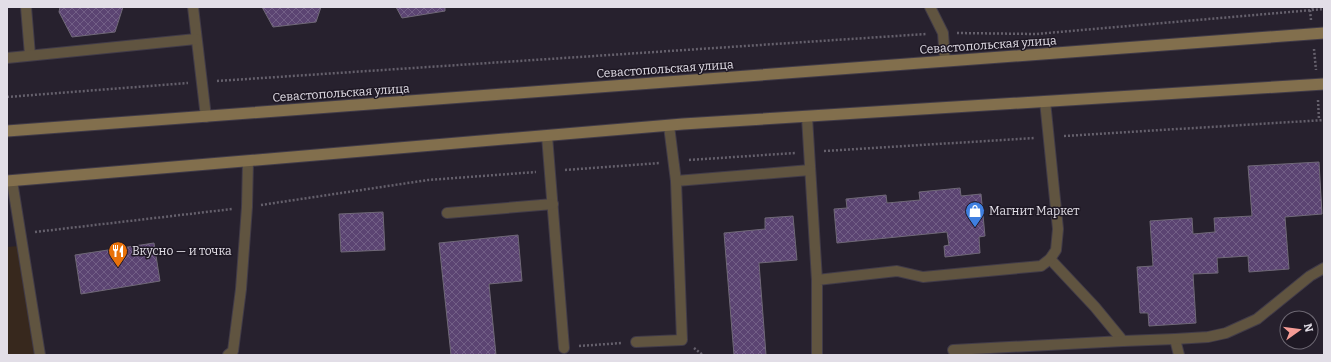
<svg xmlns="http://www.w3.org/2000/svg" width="1331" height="362" font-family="Bitter,serif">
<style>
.education{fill:#37281d}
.building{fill:url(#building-cross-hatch);stroke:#6f6877}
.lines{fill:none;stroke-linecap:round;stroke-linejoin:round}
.service-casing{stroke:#413b48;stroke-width:12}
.secondary-casing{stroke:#413b48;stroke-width:13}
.path{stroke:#65606c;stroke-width:2.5;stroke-dasharray:2 2;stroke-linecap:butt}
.service{stroke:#605440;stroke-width:10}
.secondary{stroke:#826f4d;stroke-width:11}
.labels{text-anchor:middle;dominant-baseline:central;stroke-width:3;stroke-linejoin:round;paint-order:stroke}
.street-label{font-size:12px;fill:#e2dee7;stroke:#1e1824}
.poi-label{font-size:12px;fill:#e2dee7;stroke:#1e1824;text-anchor:start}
</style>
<defs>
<pattern id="building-cross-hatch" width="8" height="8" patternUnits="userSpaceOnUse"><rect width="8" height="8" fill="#5b4472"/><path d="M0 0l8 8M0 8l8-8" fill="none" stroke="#725f86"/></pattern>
</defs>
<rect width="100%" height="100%" fill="#27212e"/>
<polygon class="education" points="18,246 35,355 7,355 7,247"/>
<g class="building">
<polygon points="60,7 123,7 115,32 72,37 59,12"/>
<polygon points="262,7 321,7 316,22 273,27"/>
<polygon points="396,7 445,7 445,11 402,18"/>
<polygon points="1319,162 1322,214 1285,217 1289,269 1249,272 1248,256 1217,258 1218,273 1193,274 1196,323 1149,326 1148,313 1140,313 1137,267 1153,266 1150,221 1192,218 1193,234 1215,232 1214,218 1252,216 1248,166"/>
<polygon points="960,188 961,196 981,194 985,236 979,237 980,253 945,257 944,246 949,245 947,232 837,243 834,209 847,208 846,199 886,195 887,203 920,200 919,192"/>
<polygon points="383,212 385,250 341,252 339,214"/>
<polygon points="793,216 797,260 759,263 766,355 734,355 724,233 765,229 765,218"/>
<polygon points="518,235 522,281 489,284 496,355 451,355 439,243"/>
<polygon points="154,243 160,281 81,294 75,255"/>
</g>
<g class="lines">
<defs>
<g id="service">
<polyline points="26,7 30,55"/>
<polyline points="193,7 206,117"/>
<polyline points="930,7 943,33 945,61"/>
<polyline points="7,58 196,39"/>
<polyline points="807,117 817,280"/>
<polyline points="547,136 564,348"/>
<polyline points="12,181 40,355"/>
<polyline points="676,181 810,170"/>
<polyline points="447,213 553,204"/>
<polyline points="1050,259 1095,307 1123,341"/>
<polyline points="1175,339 1179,355"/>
<polyline points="636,342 682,340 676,181 669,126"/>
<polyline points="953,350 1123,341 1175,339 1208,337 1226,333 1257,319 1310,276 1324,268"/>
<polyline points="228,355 233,351 241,289 247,207 248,161"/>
<polyline points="817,355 817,280 897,271 923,277 1041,266 1050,259 1056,250 1058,229 1045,101"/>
</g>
<g id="secondary">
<polyline points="7,131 1324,33"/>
<polyline points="7,181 683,124 1324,84"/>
</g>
</defs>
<use href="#service" class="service-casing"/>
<use href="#secondary" class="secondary-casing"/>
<g class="path">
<polyline points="1311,20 1310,10 1314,7"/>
<polyline points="957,33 1036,34 1324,9"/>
<polyline points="1314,49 1316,70"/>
<polyline points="217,81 926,34"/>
<polyline points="7,97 188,83"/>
<polyline points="1318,100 1319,120"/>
<polyline points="1064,136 1324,120"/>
<polyline points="824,151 1035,138"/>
<polyline points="689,160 795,153"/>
<polyline points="565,170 660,163"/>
<polyline points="261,205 428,180 536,172"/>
<polyline points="35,232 232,209"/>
<polyline points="579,346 622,343"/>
<polyline points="694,348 703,355"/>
</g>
<use href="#service" class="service"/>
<use href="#secondary" class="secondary"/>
</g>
<defs>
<symbol id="shop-pin" viewBox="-11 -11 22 30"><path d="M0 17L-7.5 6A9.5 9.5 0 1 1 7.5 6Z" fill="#3f7fe0" stroke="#1e1824"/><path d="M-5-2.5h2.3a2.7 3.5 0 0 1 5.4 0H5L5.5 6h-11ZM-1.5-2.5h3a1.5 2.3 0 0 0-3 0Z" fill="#fff"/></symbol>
<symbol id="restaurant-pin" viewBox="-11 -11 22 30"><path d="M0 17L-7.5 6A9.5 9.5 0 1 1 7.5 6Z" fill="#e8710a" stroke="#1e1824"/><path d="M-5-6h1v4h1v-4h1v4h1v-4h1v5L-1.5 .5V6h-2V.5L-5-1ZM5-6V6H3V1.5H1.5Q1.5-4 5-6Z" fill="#fff"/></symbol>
</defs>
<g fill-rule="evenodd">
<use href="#shop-pin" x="964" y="200" width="22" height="30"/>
<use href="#restaurant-pin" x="107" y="240" width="22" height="30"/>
</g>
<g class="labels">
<g class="street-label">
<text transform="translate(988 45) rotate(-4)">Севастопольская улица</text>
<text transform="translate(665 69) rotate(-4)">Севастопольская улица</text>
<text transform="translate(341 93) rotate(-4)">Севастопольская улица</text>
</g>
<g class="poi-label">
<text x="989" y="211">Магнит Маркет</text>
<text x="132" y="251">Вкусно — и точка</text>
</g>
</g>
<rect width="1331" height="362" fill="none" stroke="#e2dee7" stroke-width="16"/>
<g transform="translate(1299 330) rotate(76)"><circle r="19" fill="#1e1824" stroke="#6c6772"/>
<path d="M0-3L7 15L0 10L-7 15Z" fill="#f59c96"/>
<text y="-6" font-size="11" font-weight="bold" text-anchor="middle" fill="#e2dee7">N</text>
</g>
</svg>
